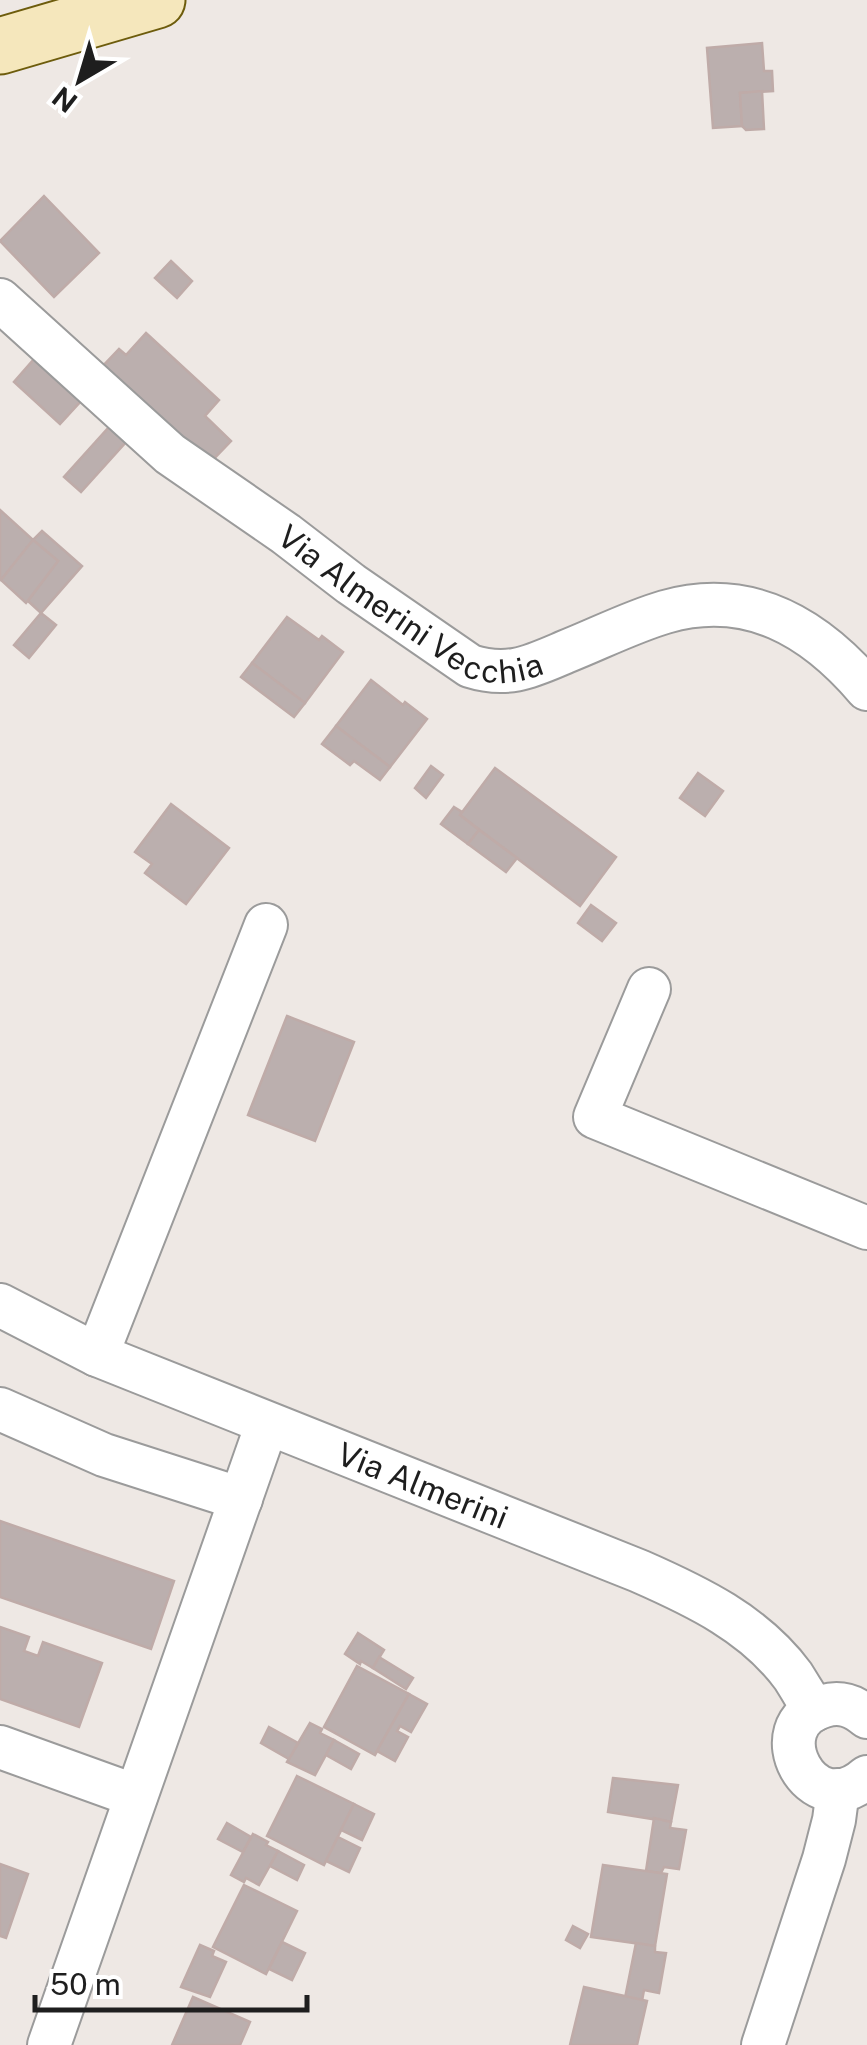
<svg xmlns="http://www.w3.org/2000/svg" width="867" height="2045" font-family="'Public Sans',sans-serif">
<style>
.building{fill:#bbafae;stroke:#bfaba8;stroke-width:2.5}
.lines{fill:none;stroke-linecap:round;stroke-linejoin:round}
.street-casing{stroke:#9b9b9b;stroke-width:46}
.secondary-casing{stroke:#6d5c0c;stroke-width:59}
.street{stroke:#fff;stroke-width:42}
.secondary{stroke:#f5e7bc;stroke-width:55}
.labels{text-anchor:middle;dominant-baseline:central;stroke-width:10;stroke-linejoin:round;paint-order:stroke}
.street-label{font-size:32px;fill:#1e1e1e;stroke:#fff}
</style>
<rect width="100%" height="100%" fill="#eee8e4"/>
<g class="building">
<polygon points="762,43 764,71 772,71 773,91 740,93 742,126 713,128 707,48"/>
<polygon points="762,91 764,129 746,130 742,126 740,93"/>
<polygon points="44,196 99,253 54,297 0,241"/>
<polygon points="171,261 192,281 177,298 155,278"/>
<polygon points="146,333 219,400 205,416 231,441 206,467 100,369 119,349 126,355"/>
<polygon points="34,359 81,401 60,424 14,382"/>
<polygon points="109,427 126,442 81,492 64,477"/>
<polygon points="0,510 33,540 1,580 0,579"/>
<polygon points="42,531 82,566 41,613 28,601 58,561 33,540"/>
<polygon points="33,540 58,561 26,603 1,580"/>
<polygon points="41,613 56,625 29,658 14,645"/>
<polygon points="287,617 319,640 322,636 343,652 305,703 252,663"/>
<polygon points="252,663 305,703 294,717 241,677"/>
<polygon points="371,680 403,705 405,702 427,719 390,767 336,726"/>
<polygon points="336,726 390,767 380,780 354,761 350,765 322,744"/>
<polygon points="431,766 443,775 426,798 415,788"/>
<polygon points="495,768 616,857 580,906 460,815"/>
<polygon points="698,773 723,791 705,816 680,798"/>
<polygon points="171,804 229,848 186,904 145,873 152,864 135,852"/>
<polygon points="454,807 462,812 460,815 479,830 468,844 441,824"/>
<polygon points="479,830 517,858 506,872 468,844"/>
<polygon points="591,905 616,923 602,941 578,923"/>
<polygon points="287,1016 354,1042 315,1141 248,1115"/>
<polygon points="0,1521 174,1581 151,1649 0,1597"/>
<polygon points="0,1627 29,1637 24,1651 38,1656 43,1642 102,1663 79,1727 0,1699"/>
<polygon points="358,1633 384,1650 373,1668 361,1661 360,1664 345,1654"/>
<polygon points="379,1657 413,1678 406,1689 373,1668"/>
<polygon points="357,1666 409,1694 375,1755 324,1727"/>
<polygon points="409,1694 427,1704 411,1732 400,1726 397,1731 408,1737 395,1761 377,1751"/>
<polygon points="310,1723 322,1729 320,1733 334,1740 315,1775 287,1762"/>
<polygon points="269,1727 298,1743 289,1759 261,1743"/>
<polygon points="334,1740 359,1754 351,1769 326,1755"/>
<polygon points="297,1776 354,1804 324,1865 267,1836"/>
<polygon points="613,1778 678,1785 671,1822 608,1812"/>
<polygon points="354,1804 374,1814 362,1840 341,1830"/>
<polygon points="654,1818 671,1822 670,1828 686,1830 679,1869 664,1867 661,1873 646,1871"/>
<polygon points="227,1823 251,1837 243,1852 218,1839"/>
<polygon points="253,1834 268,1842 266,1845 278,1851 259,1885 246,1878 244,1882 231,1875"/>
<polygon points="338,1837 360,1848 349,1872 326,1861"/>
<polygon points="278,1851 304,1865 297,1880 270,1866"/>
<polygon points="0,1864 28,1874 6,1938 0,1936"/>
<polygon points="603,1865 667,1874 655,1946 591,1937"/>
<polygon points="244,1885 297,1911 266,1974 213,1947"/>
<polygon points="573,1926 588,1934 580,1948 566,1940"/>
<polygon points="282,1942 305,1953 292,1980 269,1969"/>
<polygon points="636,1943 655,1946 655,1952 666,1953 659,1993 644,1990 642,2001 625,1998"/>
<polygon points="200,1945 214,1951 212,1956 226,1962 210,1997 181,1987"/>
<polygon points="584,1987 647,2001 637,2045 570,2045"/>
<polygon points="193,1997 250,2022 240,2045 172,2045"/>
</g>
<g class="lines">
<defs>
<g id="street">
<path id="s1" d="M0 300 170 454 286 534 351 584 470 666C508 678 530 667 565 652 598 639 631 622 665 612 749 588 814 627 867 689"/>
<polyline points="649,989 595,1117 867,1228"/>
<path id="s2" d="M0 1305 97 1355 639 1571C696 1596 755 1624 793 1676 800 1687 807 1699 814 1710"/>
<polyline points="97,1355 266,925"/>
<polyline points="0,1409 104,1455 241,1499"/>
<path d="M867 1717C854 1706 841 1701 824 1706 759 1724 811 1827 867 1777"/>
<polyline points="0,1747 136,1796"/>
<polyline points="49,2045 267,1424"/>
<polyline points="763,2045 824,1859 834,1820 838,1790"/>
</g>
<polyline id="secondary" points="0,46 157,0"/>
</defs>
<use href="#street" class="street-casing"/>
<use href="#secondary" class="secondary-casing"/>
<use href="#street" class="street"/>
<use href="#secondary" class="secondary"/>
</g>
<g class="labels">
<g class="street-label">
<text stroke="none"><textPath href="#s1" startOffset="518">Via Almerini Vecchia</textPath></text>
<text stroke="none"><textPath href="#s2" startOffset="460">Via Almerini</textPath></text>
</g>
</g>
<g transform="translate(80 80) rotate(218)" stroke="#ffffff" stroke-width="8" paint-order="stroke">
<path d="M0-8L18 38L0 25L-18 38Z" fill="#1e1e1e"/>
<text y="-15" font-size="28" font-weight="bold" text-anchor="middle" fill="#1e1e1e">N</text>
</g>
<path d="M35 1995v15h272v-15" fill="none" stroke="#1e1e1e" stroke-width="5"/>
<text x="50" y="1995" font-size="30" fill="#1e1e1e" stroke="#ffffff" stroke-width="8" paint-order="stroke">50 m</text>
</svg>
